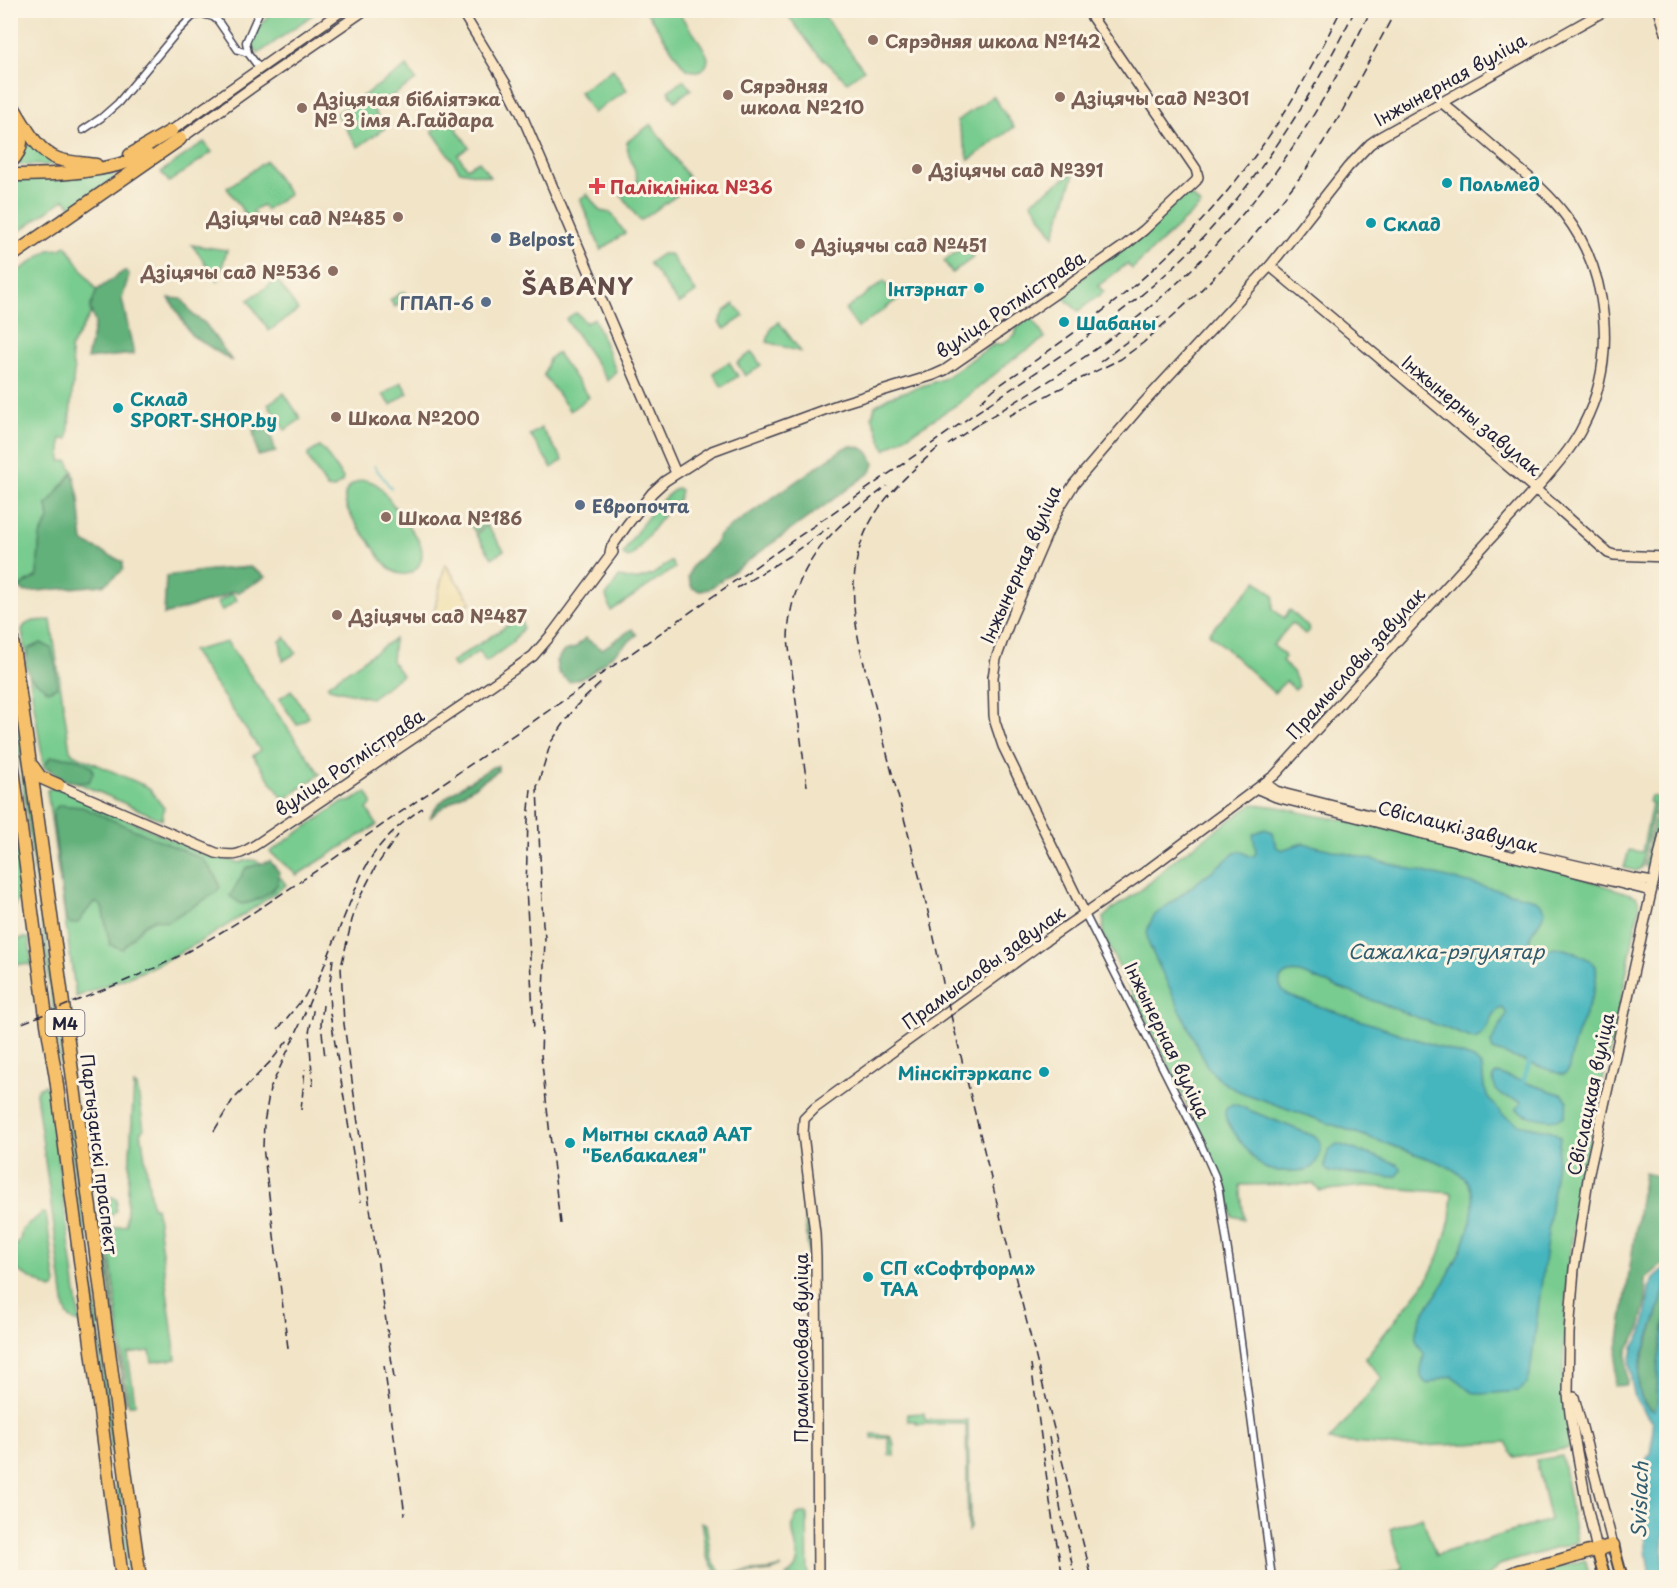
<svg xmlns="http://www.w3.org/2000/svg" width="1677" height="1588" font-family="'Playpen Sans',sans-serif">
<style>
.green{fill:#78cc8f;stroke:#4d7765;stroke-width:1.5}
.forest{fill:#62b07a;stroke:#42695a;stroke-width:1.5}
.sand{fill:#eeda9e;stroke:#887e6c;stroke-width:1.5}
.water{fill:#45b5be;stroke:#346c7c;stroke-width:1.5}
.lines{fill:none;stroke-linecap:round;stroke-linejoin:round}
.stream{stroke:#45b5be;stroke-width:1.5}
.canal{stroke:#45b5be;stroke-width:5}
.street-casing{stroke:#413f50;stroke-width:9}
.secondary-casing{stroke:#413f50;stroke-width:12}
.primary-casing{stroke:#413f50;stroke-width:14}
.highway-casing{stroke:#413f50;stroke-width:15}
.street{stroke:#fff;stroke-width:6}
.secondary{stroke:#fbe6c4;stroke-width:9}
.primary{stroke:#f6c16b;stroke-width:10}
.highway{stroke:#f6c16b;stroke-width:12}
.rail{stroke:#22223b;stroke-width:1.5;stroke-dasharray:9 4.5;stroke-linecap:butt}
.education-dot{fill:#8d6e63;stroke:#fcf5e5;stroke-width:2}
.culture-dot{fill:#0f9aa8;stroke:#fcf5e5;stroke-width:2}
.health-dot{fill:#e0444e;stroke:#fcf5e5;stroke-width:2}
.service-dot{fill:#5c6f8a;stroke:#fcf5e5;stroke-width:2}
.labels{text-anchor:middle;dominant-baseline:central;stroke-width:6;stroke-linejoin:round;paint-order:stroke}
.shield{fill:#fcf5e5;stroke:#63616e;stroke-width:1.5}
.shield-label{font-size:16px;font-weight:bold;fill:#22223b}
.education-label{font-size:18px;font-weight:bold;fill:#785e54;stroke:#fcf5e5;text-anchor:start}
.street-label{font-size:18px;fill:#22223b;stroke:#fcf5e5}
.culture-label{font-size:18px;font-weight:bold;fill:#0d838f;stroke:#fcf5e5;text-anchor:start}
.health-label{font-size:18px;font-weight:bold;fill:#be3a42;stroke:#fcf5e5;text-anchor:start}
.service-label{font-size:18px;font-weight:bold;fill:#4e5e75;stroke:#fcf5e5;text-anchor:start}
.water-label{font-size:20px;font-style:italic;fill:#305d6f;stroke:#fcf5e5}
.district-label{font-size:24px;font-weight:bold;letter-spacing:1.5px;fill:#614a48;stroke:#fcf5e5}
</style>
<rect width="100%" height="100%" fill="#fcf5e5"/>
<filter id="ink" filterUnits="userSpaceOnUse"><feTurbulence type="fractalNoise" baseFrequency=".0167" numOctaves="2"/><feDisplacementMap in="SourceGraphic" scale="12" xChannelSelector="R" yChannelSelector="G"/><feConvolveMatrix kernelMatrix="1 2 1 2 8 2 1 2 1" color-interpolation-filters="sRGB"/></filter>
<filter id="wash" filterUnits="userSpaceOnUse"><feTurbulence type="fractalNoise" baseFrequency=".008" numOctaves="4" result="noise"/><feDisplacementMap in="SourceGraphic" scale="24" xChannelSelector="R" yChannelSelector="G"/><feGaussianBlur stdDeviation="1.35" result="paint"/><feColorMatrix in="noise" values="0 0 0 0 0 0 0 0 0 0 0 0 0 0 0 0 0 1.4 0 .05"/><feComposite in="paint" operator="in"/></filter>
<g filter="url(#wash)">
<rect width="100%" height="100%" fill="#f1e4c7"/>
<g class="green">
<path d="M274 10 318 11 258 54 252 44C256 30 263 20 274 10Z"/>
<path d="M646 11H677C683 19 708 50 708 59 707 73 692 74 683 66Z"/>
<polygon points="797,11 820,11 864,70 847,82 815,51 789,17"/>
<polygon points="911,11 940,11 924,21 917,18"/>
<polygon points="407,66 416,80 373,109 385,128 358,147 336,114"/>
<polygon points="613,69 627,90 593,113 579,92"/>
<polygon points="684,80 691,89 675,101 668,91"/>
<polygon points="993,96 1014,127 969,160 957,121"/>
<polygon points="450,119 469,147 458,155 467,168 479,161 490,177 460,171 432,131"/>
<polygon points="17,121 53,163 51,165 18,165 20,161"/>
<path d="M651 124 693 184 640 221 621 195 637 183C639 171 626 158 627 142Z"/>
<polygon points="204,142 212,152 169,182 161,172"/>
<polygon points="266,161 289,194 266,210 262,205 253,211 257,217 250,221 227,188"/>
<polygon points="1075,171 1054,236 1031,202"/>
<polygon points="106,172 112,174 115,179 75,207 71,206 65,199 11,237 11,179"/>
<polygon points="1188,193 1201,205 1132,269 1127,264 1098,286 1104,292 1078,311 1061,295"/>
<polygon points="587,194 600,211 611,213 625,233 601,250 580,199"/>
<polygon points="66,245 97,291 90,308 91,313 70,349 74,371 68,439 61,439 61,461 68,461 73,472 47,505 49,519 40,536 37,576 18,588 10,521 10,277 49,250 61,249"/>
<polygon points="192,245 227,250 218,281"/>
<polygon points="966,245 974,257 952,273 944,261"/>
<polygon points="662,254 670,254 696,292 679,304 649,263"/>
<polygon points="277,280 298,310 269,331 248,300"/>
<polygon points="884,281 898,299 858,328 845,310"/>
<polygon points="404,291 409,298 395,307 390,300"/>
<polygon points="734,304 744,316 725,329 719,323 725,311"/>
<polygon points="575,313 578,314 586,323 594,318 616,371 608,381 566,319"/>
<polygon points="1031,317 1045,338 1012,360 961,402 885,450 872,417 875,406 889,397 943,379 993,345 1002,344 1015,335 1017,328"/>
<polygon points="779,322 801,352 767,342 771,328"/>
<polygon points="752,352 761,365 745,376 737,363"/>
<polygon points="557,353 589,397 570,411 544,375 549,359"/>
<polygon points="729,362 738,376 722,387 713,373"/>
<polygon points="401,382 408,393 391,405 383,395"/>
<polygon points="284,393 301,419 285,430 268,404"/>
<polygon points="541,428 563,460 552,468 530,435"/>
<polygon points="319,447 323,449 343,478 342,482 333,489 327,488 308,458 308,454"/>
<path d="M362 480C370 480 375 482 381 488L419 541C429 560 413 583 393 571 383 565 376 551 370 542 357 525 325 491 362 480Z"/>
<path d="M678 488 681 490 678 501 666 512 633 555 628 558 623 555 624 552C633 535 661 496 678 488Z"/>
<polygon points="481,514 488,523 475,532 471,526 474,524 472,521"/>
<polygon points="487,526 504,550 492,558 476,534"/>
<polygon points="671,561 675,568 611,611 606,596 619,577 635,580 652,575"/>
<polygon points="1257,581 1274,596 1273,609 1284,618 1290,610 1308,627 1309,631 1305,634 1292,623 1273,645 1284,655 1285,657 1282,661 1293,672 1299,686 1295,690 1286,681 1274,693 1209,633"/>
<polygon points="232,593 237,600 222,611 217,603"/>
<polygon points="521,617 523,628 512,643 486,662 479,651 455,668 451,662"/>
<path d="M51 620 70 750 73 754 148 787 164 808 162 820 44 768 22 630C25 619 41 621 51 620Z"/>
<polygon points="285,637 296,653 283,661 280,641"/>
<polygon points="394,639 392,661 402,675 371,698 329,688 327,685"/>
<polygon points="227,642 320,774 284,800 253,756 260,750 192,651"/>
<polygon points="10,669 11,672 132,1577 128,1577 11,695"/>
<polygon points="291,690 309,717 297,725 279,699"/>
<path d="M52 788H60L200 853 240 863C255 853 278 872 286 885 242 918 187 952 136 974 116 982 96 989 76 997L47 790Z"/>
<polygon points="366,792 372,802 370,806 367,809 377,825 297,875 270,852 341,803 352,801"/>
<polygon points="1651,796 1657,797 1641,868 1636,871 1624,868 1629,850 1642,852 1652,804 1649,801"/>
<polygon points="1660,797 1666,798 1666,806 1660,822 1649,867 1644,866"/>
<polygon points="11,803 22,886 21,894 11,913"/>
<polygon points="1253,804 1279,807 1317,816 1350,820 1571,874 1636,896 1640,904 1624,985 1583,1172 1567,1272 1563,1381 1569,1448 1515,1458 1506,1442 1400,1447 1329,1441 1382,1378 1365,1358 1427,1280 1440,1253 1450,1220 1452,1193 1365,1186 1320,1191 1314,1184 1240,1185 1244,1219 1232,1216 1226,1188 1167,1062 1103,935 1104,917 1112,909 1137,893 1154,879 1171,862"/>
<path d="M23 938H29L32 965 19 964 11 967C10 952 7 942 23 938Z"/>
<path d="M44 1085 49 1088V1091L80 1323C72 1322 67 1316 65 1309L36 1093 38 1088Z"/>
<polygon points="134,1085 137,1086 144,1129 141,1131 152,1207 156,1207 176,1359 152,1362 150,1351 128,1354 135,1403 134,1405 129,1405 107,1233 112,1228 126,1225"/>
<polygon points="802,1193 807,1209 811,1256 809,1259"/>
<polygon points="113,1197 117,1200 116,1211 105,1222 102,1198"/>
<polygon points="42,1213 46,1214 56,1284 54,1288 51,1289 18,1271 14,1249 20,1240 22,1230"/>
<polygon points="105,1235 126,1403 124,1399 103,1238"/>
<polygon points="924,1413 925,1420 968,1420 970,1528 968,1531 966,1424 916,1424 916,1421 908,1421 907,1414"/>
<path d="M872 1434C893 1435 894 1434 894 1456L889 1455V1438H872Z"/>
<polygon points="1562,1456 1577,1542 1499,1565 1488,1577 1377,1577 1403,1568 1390,1529 1422,1517 1436,1555 1550,1520 1536,1460"/>
<path d="M800 1513H807L808 1577H789L786 1576C815 1560 778 1530 800 1513Z"/>
<polygon points="701,1522 706,1524 711,1558 721,1573 770,1570 782,1567 772,1571 723,1575 721,1573 716,1572 707,1557"/>
<polygon points="1585,1560 1590,1577 1523,1577 1525,1577"/>
</g>
<g class="forest">
<polygon points="124,271 126,271 129,275 122,299 134,354 87,359 95,323 90,308 97,290"/>
<polygon points="169,298 182,299 194,316 205,323 232,361 191,335"/>
<polygon points="268,426 276,452 258,456 253,430"/>
<path d="M851 446C865 447 870 451 874 464L871 472 709 589 700 591 692 588 688 577 692 566 714 545 719 535 844 448Z"/>
<polygon points="73,472 79,498 83,542 123,562 123,570 112,579 103,585 26,592 18,588 37,576 40,536 49,519 47,505"/>
<polygon points="250,567 266,577 237,593 233,591 217,599 164,615 166,576 211,570"/>
<polygon points="632,629 637,635 587,676 569,682 558,672 556,661 564,651 575,648 585,638 602,649"/>
<polygon points="41,643 51,648 56,667 57,687 48,691 30,677 25,664 29,648"/>
<path d="M50 757C67 757 78 756 92 767L93 773 89 782C68 783 59 781 46 764Z"/>
<path d="M498 766V771L440 809 430 818C439 796 473 780 492 767Z"/>
<polygon points="59,805 82,807 203,859 216,876 220,887 216,893 167,922 155,919 144,925 122,949 110,945 102,907 97,903 93,903 78,923 70,924 66,920 65,913 53,820 53,811"/>
<path d="M270 861 279 872 278 884C267 896 257 902 241 904L230 896 246 868Z"/>
<polygon points="1644,1173 1666,1178 1666,1262 1645,1279 1646,1302 1640,1330 1627,1351 1627,1385 1614,1386 1616,1360"/>
<path d="M1666 1281V1318L1658 1364 1657 1404 1656 1409 1652 1410C1622 1390 1651 1338 1658 1313 1661 1302 1661 1291 1666 1281Z"/>
</g>
<polygon class="sand" points="445,564 471,602 441,622 434,612"/>
<g class="water">
<path d="M1265 829 1272 832 1276 846 1281 850 1303 843 1531 898 1540 903 1545 911C1542 925 1515 942 1541 952 1546 951 1551 948 1556 948 1567 948 1588 957 1596 966 1599 990 1585 1013 1577 1034 1573 1046 1571 1059 1568 1071L1563 1075 1493 1050 1491 1044 1492 1041 1506 1015V1012L1502 1008C1487 1012 1490 1035 1474 1039L1300 973C1279 969 1271 988 1292 997L1474 1059 1482 1067 1484 1087 1488 1097 1502 1114 1518 1124 1552 1131 1560 1137 1530 1374 1527 1384 1519 1391 1481 1394 1472 1392 1453 1376 1447 1377 1428 1384C1415 1378 1423 1365 1424 1354 1421 1347 1414 1342 1416 1333 1418 1317 1432 1302 1440 1289 1455 1264 1486 1209 1467 1181 1460 1172 1450 1168 1441 1163L1260 1099C1237 1091 1222 1086 1207 1066L1149 945C1145 933 1148 925 1155 915L1235 853 1241 851 1249 856H1254L1256 852 1253 834Z"/>
<path d="M1497 1073 1563 1095 1568 1101 1564 1116C1555 1124 1523 1117 1516 1108L1521 1104V1102C1505 1094 1496 1102 1493 1077Z"/>
<path d="M1234 1104 1316 1137C1323 1144 1321 1150 1318 1158 1313 1171 1305 1172 1292 1171 1283 1171 1273 1172 1265 1168 1256 1163 1224 1123 1225 1113 1225 1107 1229 1106 1234 1104Z"/>
<path d="M1338 1144 1397 1164 1401 1168V1171L1397 1176 1390 1177 1329 1172 1325 1168C1324 1159 1329 1147 1338 1144Z"/>
<path d="M1666 1268C1667 1281 1661 1305 1656 1318 1647 1344 1625 1385 1649 1409L1654 1410 1657 1404 1658 1364 1666 1318V1477L1663 1559 1664 1577H1650L1646 1550 1644 1496 1640 1471 1650 1453 1653 1436 1652 1423 1635 1398 1631 1379 1630 1363 1633 1348 1641 1335 1646 1318 1649 1288 1656 1276Z"/>
</g>
<g class="lines">
<polyline class="stream" points="374,466 391,488"/>
<polyline class="canal" points="1523,1081 1529,1063"/>
</g>
</g>
<g filter="url(#ink)">
<g class="lines">
<defs>
<g id="street">
<polyline points="248,53 246,42 260,10"/>
<polyline points="83,130 101,118 118,103 178,31 193,16 202,14 213,17 218,21 238,50 248,53 260,69"/>
<polyline points="1085,914 1200,1142 1215,1176 1219,1191 1237,1311 1272,1578"/>
</g>
<g id="secondary">
<polyline points="461,10 506,84 520,111 676,473"/>
<polyline points="1659,10 1666,33"/>
<polyline points="171,131 343,10"/>
<polyline points="180,139 257,84 365,10"/>
<polyline points="1270,266 1554,505 1608,553 1614,555 1666,557"/>
<polyline points="610,554 611,548 627,525 652,493 665,481 712,451 843,403 934,375 945,370 1124,246 1144,230 1196,181 1198,177 1196,169 1087,10"/>
<polyline points="1265,783 1276,791 1286,794 1488,845"/>
<path d="M58 785 216 853C237 858 243 853 260 842L473 698 533 656 552 634 613 552"/>
<polyline points="1258,789 1276,797 1651,891"/>
<polyline points="1519,852 1635,879 1653,882"/>
<polyline points="1085,914 1003,746 995,722 994,715 993,677 996,659 1009,623 1048,532 1059,508 1074,484 1139,408 1270,266 1348,167 1370,144 1380,137 1606,10"/>
<polyline points="1574,1397 1613,1545"/>
<polyline points="1597,1550 1587,1506 1570,1414 1568,1394 1569,1333 1574,1269 1589,1173 1666,825"/>
<path d="M818 1578 816 1257 815 1233 803 1134 804 1119 815 1108 1042 943 1142 874 1275 775 1543 481C1557 464 1573 447 1583 426 1617 361 1610 274 1565 215 1548 192 1525 174 1503 155 1483 138 1462 119 1441 102"/>
</g>
<g id="primary">
<polyline points="1613,1545 1622,1578"/>
<polyline points="1597,1550 1605,1578"/>
</g>
<g id="highway">
<path d="M10 102C23 121 35 151 58 159 70 163 84 163 96 165"/>
<polyline points="130,155 171,131"/>
<path d="M10 163C25 148 23 138 14 120"/>
<path d="M10 175C57 175 104 173 148 155"/>
<polyline points="10,257 180,139"/>
<path d="M10 627C58 943 95 1261 140 1578"/>
<polyline points="10,746 47,1024 56,1078 122,1578"/>
<polyline points="33,767 40,777 58,785"/>
<polyline points="1502,1578 1518,1571 1555,1562 1613,1545"/>
</g>
</defs>
<use href="#street" class="street-casing"/>
<use href="#secondary" class="secondary-casing"/>
<use href="#primary" class="primary-casing"/>
<use href="#highway" class="highway-casing"/>
<use href="#street" class="street"/>
<use href="#secondary" class="secondary"/>
<use href="#primary" class="primary"/>
<use href="#highway" class="highway"/>
<g class="rail">
<polyline points="1100,362 1162,315"/>
<path d="M980 402 994 389C1038 359 1082 328 1123 295 1191 239 1251 170 1295 95 1312 68 1326 39 1341 10"/>
<polyline points="1009,416 1055,391 1121,359 1143,343 1196,295 1248,243 1305,171 1338,119 1396,10"/>
<path d="M978 424C1047 384 1115 340 1174 286 1260 207 1320 114 1371 10"/>
<polyline points="948,445 985,419"/>
<path d="M938 448C906 476 872 505 860 547 843 604 864 662 878 717 899 806 927 893 943 983L1012 1264 1092 1578"/>
<polyline points="737,588 789,556 829,527"/>
<path d="M807 786 788 640C789 567 833 527 887 486"/>
<polyline points="531,789 528,820 526,888 534,1029"/>
<polyline points="333,959 329,990 330,1013 361,1202"/>
<polyline points="323,1005 321,1024 325,1057"/>
<path d="M10 1028C40 1016 69 1004 98 992 130 979 162 966 192 949 269 906 341 853 414 803 542 716 669 627 795 539 861 493 927 447 993 401 1062 355 1131 310 1191 250 1260 180 1311 98 1355 10"/>
<polyline points="278,1029 305,996 308,990"/>
<polyline points="313,1086 309,1033 314,1006"/>
<polyline points="301,1110 305,1069"/>
<polyline points="214,1131 232,1101 271,1061 288,1040"/>
<polyline points="560,1224 541,1055 545,937 543,925 537,787 551,742 577,705 603,681"/>
<path d="M288 1348 263 1147 264 1123 270 1089 302 1020 360 878C376 844 393 830 422 808"/>
<polyline points="1031,1364 1052,1516 1063,1578"/>
<polyline points="384,1365 405,1515"/>
<polyline points="394,1378 344,1024 341,967 352,920 359,899 375,868 398,835"/>
<polyline points="1049,1437 1061,1512 1075,1578"/>
</g>
</g>
</g>
<g class="education-dot">
<circle cx="873" cy="40" r="6"/>
<circle cx="728" cy="95" r="6"/>
<circle cx="1060" cy="97" r="6"/>
<circle cx="302" cy="108" r="6"/>
<circle cx="917" cy="169" r="6"/>
<circle cx="398" cy="217" r="6"/>
<circle cx="800" cy="244" r="6"/>
<circle cx="333" cy="271" r="6"/>
<circle cx="336" cy="417" r="6"/>
<circle cx="386" cy="517" r="6"/>
<circle cx="337" cy="615" r="6"/>
</g>
<g class="culture-dot">
<circle cx="1447" cy="183" r="6"/>
<circle cx="1371" cy="223" r="6"/>
<circle cx="979" cy="288" r="6"/>
<circle cx="1064" cy="322" r="6"/>
<circle cx="118" cy="408" r="6"/>
<circle cx="1044" cy="1072" r="6"/>
<circle cx="570" cy="1143" r="6"/>
<circle cx="868" cy="1277" r="6"/>
</g>
<path class="health-dot" d="M594 177h6v6h6v6h-6v6h-6v-6h-6v-6h6z"/>
<g class="service-dot">
<circle cx="496" cy="238" r="6"/>
<circle cx="486" cy="302" r="6"/>
<circle cx="580" cy="505" r="6"/>
</g>
<g class="labels">
<rect class="shield" x="45.5" y="1010" width="39" height="26" rx="4.5"/>
<g class="shield-label">
<text x="65" y="1023">М4</text>
</g>
<g class="education-label">
<text x="885" y="40">Сярэдняя школа №142</text>
<text x="740" y="85">Сярэдняя<tspan x="740" dy="21">школа №210</tspan></text>
<text x="1072" y="97">Дзіцячы сад №301</text>
<text x="314" y="98">Дзіцячая бібліятэка<tspan x="314" dy="21">№ 3 імя А.Гайдара</tspan></text>
<text x="929" y="169">Дзіцячы сад №391</text>
<text x="386" y="217" text-anchor="end">Дзіцячы сад №485</text>
<text x="812" y="244">Дзіцячы сад №451</text>
<text x="321" y="271" text-anchor="end">Дзіцячы сад №536</text>
<text x="348" y="417">Школа №200</text>
<text x="398" y="517">Школа №186</text>
<text x="349" y="615">Дзіцячы сад №487</text>
</g>
<g class="street-label">
<text transform="translate(1450 79) rotate(-29)">Інжынерная вуліца</text>
<text transform="translate(1010 304) rotate(-34)">вуліца Ротмістрава</text>
<text transform="translate(1472 415) rotate(40)">Інжынерны завулак</text>
<text transform="translate(1020 564) rotate(-66)">Інжынерная вуліца</text>
<text transform="translate(1355 663) rotate(-48)">Прамысловы завулак</text>
<text transform="translate(349 762) rotate(-34)">вуліца Ротмістрава</text>
<text transform="translate(1458 826) rotate(14)">Свіслацкі завулак</text>
<text transform="translate(983 967) rotate(-36)">Прамысловы завулак</text>
<text transform="translate(1168 1040) rotate(64)">Інжынерная вуліца</text>
<text transform="translate(1590 1094) rotate(-78)">Свіслацкая вуліца</text>
<text transform="translate(100 1154) rotate(83)">Партызанскі праспект</text>
<text transform="translate(800 1348) rotate(-90)">Прамысловая вуліца</text>
</g>
<g class="culture-label">
<text x="1459" y="183">Польмед</text>
<text x="1383" y="223">Склад</text>
<text x="967" y="288" text-anchor="end">Інтэрнат</text>
<text x="1076" y="322">Шабаны</text>
<text x="130" y="398">Склад<tspan x="130" dy="21">SPORT-SHOP.by</tspan></text>
<text x="1032" y="1072" text-anchor="end">Мінскітэркапс</text>
<text x="582" y="1133">Мытны склад ААТ<tspan x="582" dy="21">"Белбакалея"</tspan></text>
<text x="880" y="1267">СП «Софтформ»<tspan x="880" dy="21">ТАА</tspan></text>
</g>
<g class="health-label">
<text x="610" y="186">Паліклініка №36</text>
</g>
<g class="service-label">
<text x="508" y="238">Belpost</text>
<text x="474" y="302" text-anchor="end">ГПАП-6</text>
<text x="592" y="505">Европочта</text>
</g>
<g class="water-label">
<text x="1446" y="951">Сажалка-рэгулятар</text>
<text transform="translate(1639 1500) rotate(-88)">Svislach</text>
</g>
<g class="district-label">
<text x="578" y="285">ŠABANY</text>
</g>
</g>
<rect width="1677" height="1588" fill="none" stroke="#fcf5e5" stroke-width="36"/>
</svg>
